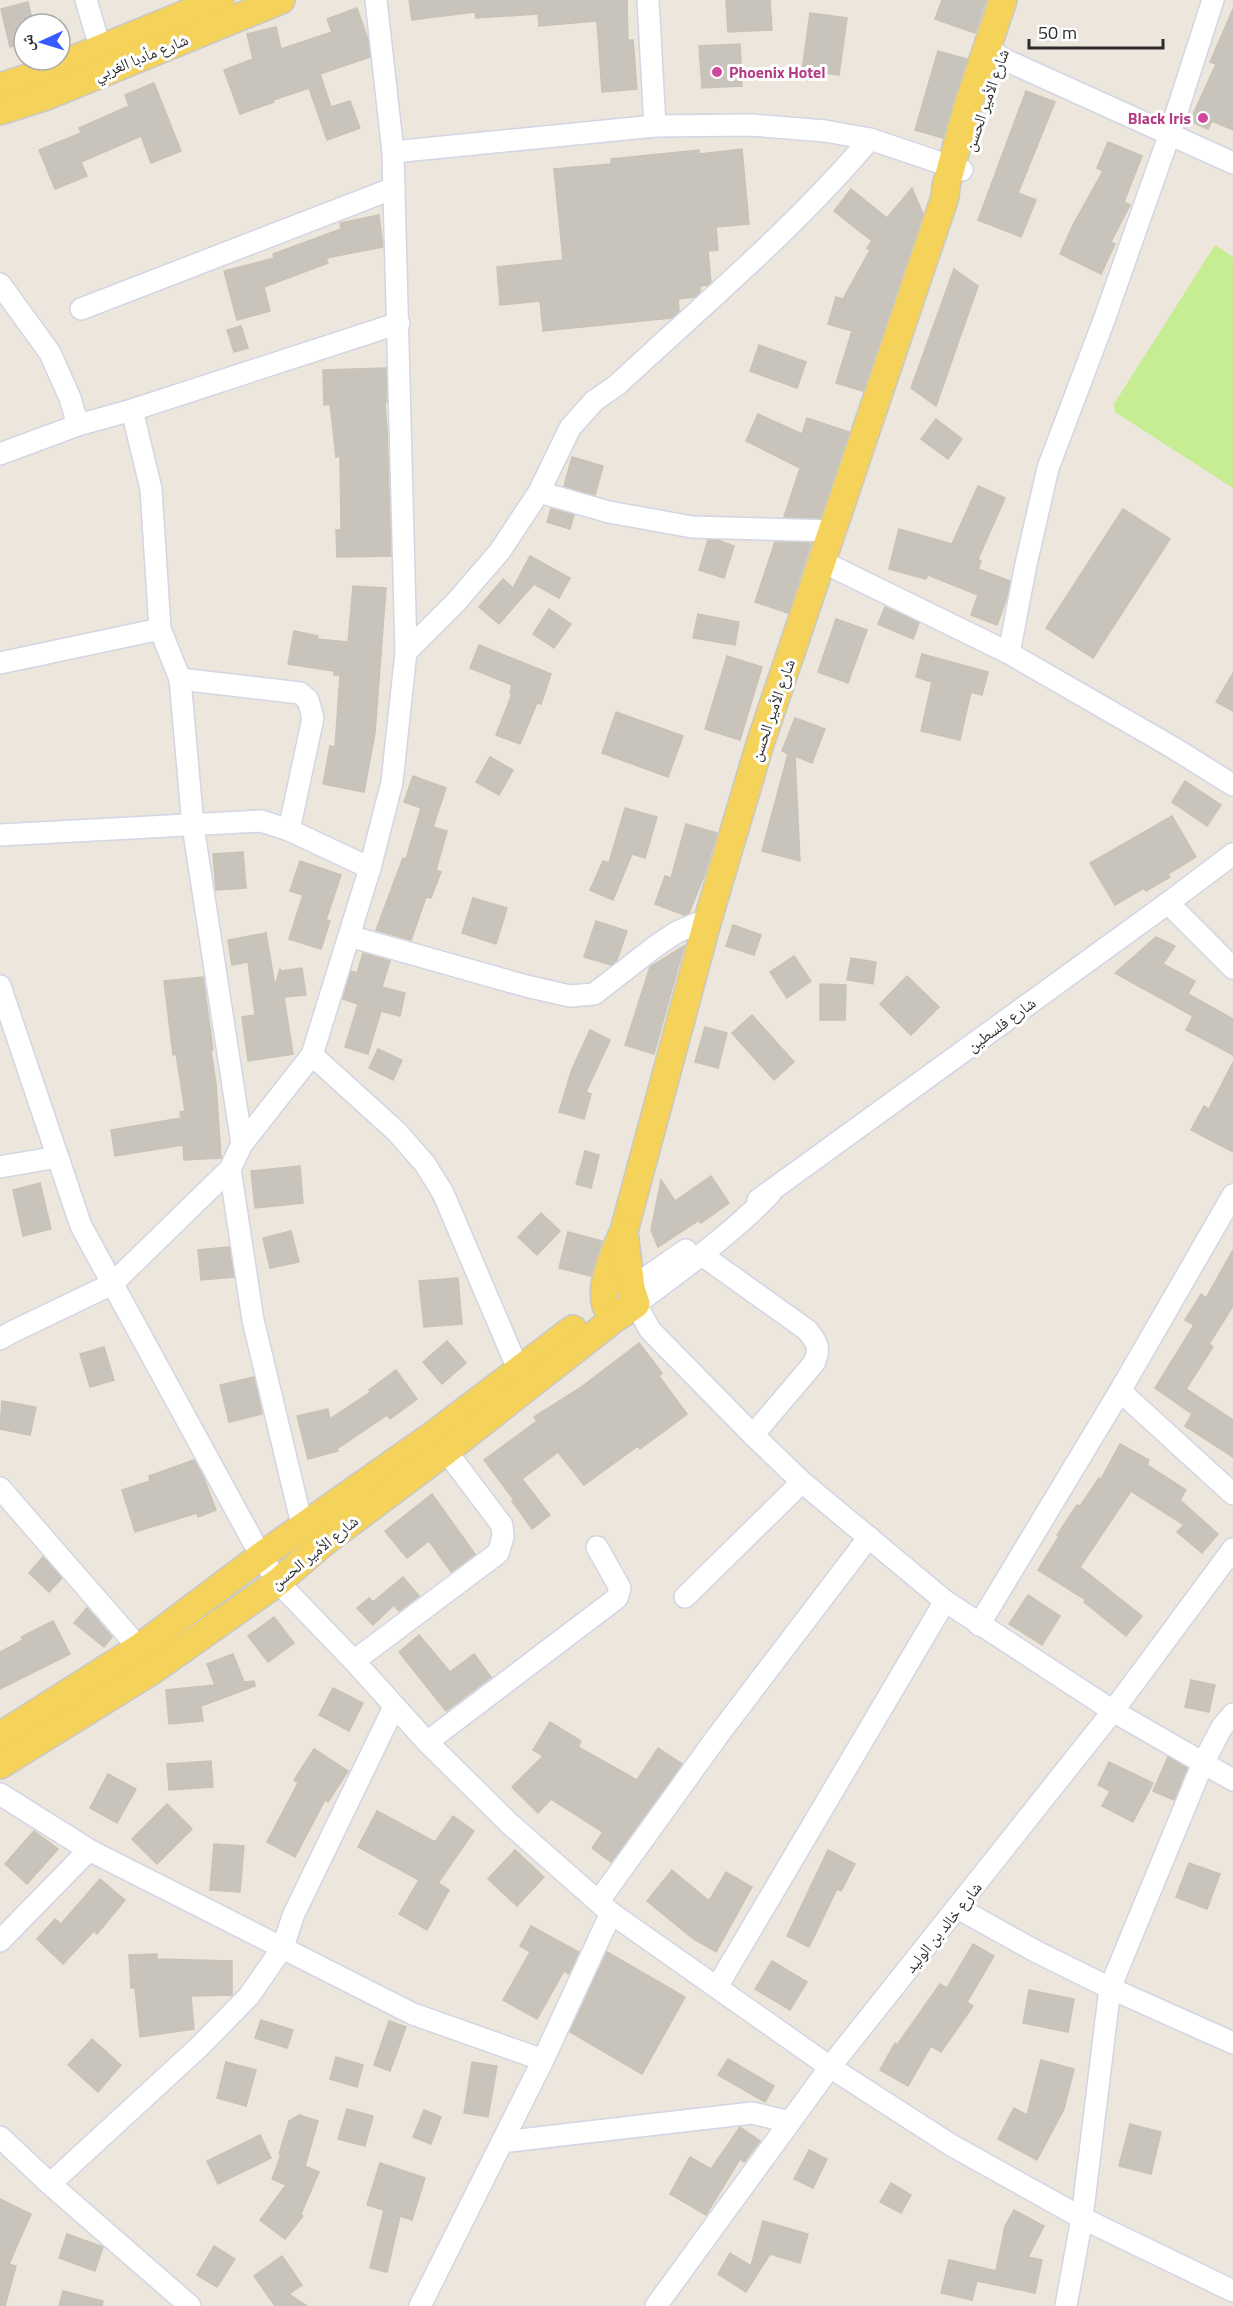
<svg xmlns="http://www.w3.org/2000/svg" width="1233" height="2306" font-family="'Titillium Web','Noto Naskh Arabic',sans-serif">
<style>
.pitch{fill:#c6ed92}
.building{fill:#c9c4bb;stroke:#c9c2b6;stroke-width:1.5}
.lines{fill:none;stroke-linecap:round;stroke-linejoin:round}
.minor-casing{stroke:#d2d5e4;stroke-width:24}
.major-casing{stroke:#c8c8c8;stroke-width:30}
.minor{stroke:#fff;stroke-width:21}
.major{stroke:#f5d259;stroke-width:27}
.hotel-dot{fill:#d1479c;stroke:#fff;stroke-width:2}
.labels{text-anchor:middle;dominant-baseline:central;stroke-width:6;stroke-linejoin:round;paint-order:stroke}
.street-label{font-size:16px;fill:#2b2b2b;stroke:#fff}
.hotel-label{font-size:16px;font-weight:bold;fill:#b23c85;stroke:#fff;text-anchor:start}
</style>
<rect width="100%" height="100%" fill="#ede6dc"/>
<polygon class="pitch" points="1215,245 1233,257 1233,488 1115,412 1114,404"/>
<g class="building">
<polygon points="409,0 627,0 628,40 633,40 637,89 602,92 597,21 539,26 538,14 476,18 475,12 412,20"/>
<polygon points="726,0 770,0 772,30 728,32"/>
<polygon points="942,0 986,0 975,33 935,19"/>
<polygon points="28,2 33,24 24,24 24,44 10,47 1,9"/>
<polygon points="357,8 368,40 370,57 320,74 331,107 350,101 360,128 327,140 309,88 273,100 274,102 240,114 224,70 253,59 247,34 276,27 281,49 332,32 327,19"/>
<polygon points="1233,9 1233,130 1212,121 1208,129 1190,121 1216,64 1210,62"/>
<polygon points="810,13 847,18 839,75 802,70"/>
<polygon points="740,44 742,86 702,88 699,46"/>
<polygon points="938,51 967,59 943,138 915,130"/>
<polygon points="154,83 181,151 151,163 141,136 81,162 87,176 55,189 39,150 81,133 79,128 129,106 125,95"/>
<polygon points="1026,91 1055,102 1018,193 1036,200 1021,237 978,220"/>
<polygon points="1108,142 1142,156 1124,202 1130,205 1111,242 1115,244 1101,274 1060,254 1073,225 1103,171 1097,168"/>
<polygon points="742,149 749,224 716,227 718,250 708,251 711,282 708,285 700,286 700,292 695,297 678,299 679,311 671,318 543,331 540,301 500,305 497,267 563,260 554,169 611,164 611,159 699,150 699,154"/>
<polygon points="912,188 923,214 863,391 836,383 852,331 828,324 836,297 843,299 870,250 867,248 872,241 834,211 851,189 887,218"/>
<polygon points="379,215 383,247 326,258 328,263 264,287 270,311 237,320 224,271 274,258 273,254 341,229 340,223"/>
<polygon points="954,269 978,286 936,406 911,388"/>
<polygon points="241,326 248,348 234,352 227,330"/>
<polygon points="759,345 806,362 797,388 750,371"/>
<polygon points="386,368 387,402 385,403 387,429 391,556 337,557 336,530 341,530 340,456 336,457 330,404 324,405 323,370"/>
<polygon points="758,414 802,434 807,418 849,432 820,518 784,517 800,468 746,441"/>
<polygon points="936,419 962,439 948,459 921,439"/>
<polygon points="572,457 603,466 595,495 564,486"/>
<polygon points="978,486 1005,498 978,559 981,561 978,569 1010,581 1006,600 997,625 971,615 978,595 928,575 926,579 889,569 899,529 952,544"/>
<polygon points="551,509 574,515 570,529 547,522"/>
<polygon points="1123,509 1170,539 1093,658 1046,628"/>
<polygon points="708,540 718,540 734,546 724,578 699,570"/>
<polygon points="775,542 811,543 788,613 755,602"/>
<polygon points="530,556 570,578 559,598 534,584 499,624 479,607 503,579 513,588"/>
<polygon points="353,586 386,588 375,733 364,792 323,784 330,746 335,747 340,675 334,675 334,671 288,664 294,631 318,636 317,639 348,642"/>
<polygon points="885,607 919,623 913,639 878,624"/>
<polygon points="549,609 571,624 554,648 533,634"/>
<polygon points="698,614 739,622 735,645 693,638"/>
<polygon points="836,619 867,630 848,683 818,672"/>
<polygon points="479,645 551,674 541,704 537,703 520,744 496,735 512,694 510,693 512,685 470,668"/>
<polygon points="922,654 988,672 982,695 971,692 960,740 921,731 932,682 916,677"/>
<polygon points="727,656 762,667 740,740 705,729"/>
<polygon points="1233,673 1233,711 1216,702"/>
<polygon points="616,712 683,736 668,777 602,753"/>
<polygon points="795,718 825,729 812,763 795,756 800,861 762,851 788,754 782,751"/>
<polygon points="490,757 513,770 499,795 476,782"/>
<polygon points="413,776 446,788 433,827 447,831 436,870 441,872 431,898 426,897 411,940 376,930 403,858 406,859 421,808 404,802"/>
<polygon points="1185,781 1221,805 1207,826 1172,802"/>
<polygon points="625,808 657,817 645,858 632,854 613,900 590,890 603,861 609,863"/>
<polygon points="1172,816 1196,857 1168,874 1170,877 1146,891 1144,888 1115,905 1090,863"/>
<polygon points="686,824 717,833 704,876 689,913 684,915 655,904 665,876 671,878"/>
<polygon points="243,852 246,888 216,890 213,854"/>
<polygon points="300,861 341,875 326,920 330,921 321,949 289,939 303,895 290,891"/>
<polygon points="473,898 507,908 496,944 462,933"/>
<polygon points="596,921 627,931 617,960 611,965 584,957"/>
<polygon points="733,925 761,935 754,955 726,946"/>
<polygon points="266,933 275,986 280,969 281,971 302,968 306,995 284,997 293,1054 248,1061 242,1017 255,1015 248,962 232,965 228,940"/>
<polygon points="1156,937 1175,946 1163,964 1195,981 1188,994 1233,1019 1233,1055 1186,1030 1193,1016 1115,973"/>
<polygon points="684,946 654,1054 625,1045 650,967"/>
<polygon points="363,953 390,961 382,987 405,993 400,1016 381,1011 368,1054 345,1047 358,1004 343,999 351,971 357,973"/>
<polygon points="794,956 811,981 787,998 770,972"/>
<polygon points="851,958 876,962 873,984 847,980"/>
<polygon points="907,976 939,1007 911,1035 880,1004"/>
<polygon points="203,977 213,1050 211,1050 216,1084 221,1158 184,1160 183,1145 115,1156 111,1130 181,1118 180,1112 185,1111 176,1054 173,1055 164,981"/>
<polygon points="820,984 846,985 845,1020 820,1020"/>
<polygon points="752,1015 794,1062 774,1080 732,1033"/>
<polygon points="705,1027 727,1033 718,1068 695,1062"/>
<polygon points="590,1030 610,1040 586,1092 591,1094 584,1119 559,1112 572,1069"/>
<polygon points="378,1049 402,1060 393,1080 369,1068"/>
<polygon points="1233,1062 1233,1152 1191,1130 1204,1106 1209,1109"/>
<polygon points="585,1151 599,1155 591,1188 576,1184"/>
<polygon points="300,1166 303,1203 255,1208 251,1171"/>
<polygon points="711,1176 729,1203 701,1223 699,1220 658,1247 651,1230 661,1180 675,1201"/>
<polygon points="40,1183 51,1229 23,1236 13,1190"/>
<polygon points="541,1213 560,1231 537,1255 518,1237"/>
<polygon points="291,1231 299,1262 270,1268 263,1238"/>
<polygon points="568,1232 602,1241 591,1276 559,1268"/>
<polygon points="229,1247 234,1277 201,1280 198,1250"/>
<polygon points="1233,1250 1233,1306 1209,1344 1213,1347 1186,1389 1233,1420 1233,1457 1185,1426 1192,1414 1155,1388 1194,1325 1185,1320 1201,1294 1206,1298"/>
<polygon points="458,1278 462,1324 424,1327 419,1281"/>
<polygon points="447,1341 466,1363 442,1384 423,1362"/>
<polygon points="639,1343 662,1373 659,1376 687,1414 640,1449 638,1446 584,1485 558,1452 522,1479 550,1515 532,1529 512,1501 514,1500 484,1460 537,1421 534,1417 580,1388"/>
<polygon points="104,1347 114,1380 90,1387 80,1354"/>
<polygon points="396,1370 417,1399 390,1419 387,1415 337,1449 338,1451 308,1459 297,1416 328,1409 330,1419 371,1392 369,1390"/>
<polygon points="254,1377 262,1414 229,1422 220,1385"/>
<polygon points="2,1401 36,1407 30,1435 0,1429"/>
<polygon points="1120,1444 1149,1460 1147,1465 1186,1490 1180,1500 1218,1534 1202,1553 1177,1532 1184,1525 1131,1491 1080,1567 1142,1616 1126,1636 1084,1602 1086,1600 1038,1570 1059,1536 1057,1535 1077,1505 1080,1506 1099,1478 1101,1479"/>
<polygon points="194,1460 204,1478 216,1510 198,1517 197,1513 135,1532 122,1490 150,1481 149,1476"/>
<polygon points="432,1494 475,1554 451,1572 429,1541 407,1558 385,1531"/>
<polygon points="43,1557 62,1578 49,1592 29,1573"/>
<polygon points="403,1577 419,1596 399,1611 394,1605 373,1625 357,1608 369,1598 373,1602"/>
<polygon points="1028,1595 1060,1616 1042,1645 1009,1624"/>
<polygon points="87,1608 112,1637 104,1647 74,1623"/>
<polygon points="274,1617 294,1643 268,1662 248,1636"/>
<polygon points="53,1621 70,1654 0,1689 0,1652 23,1640 21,1637"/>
<polygon points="419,1635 450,1672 474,1654 491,1677 446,1711 399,1652"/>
<polygon points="233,1654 244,1682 254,1681 255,1686 201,1706 203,1721 169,1724 166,1690 215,1685 207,1664"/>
<polygon points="1191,1680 1215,1685 1209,1712 1185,1707"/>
<polygon points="333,1688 363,1703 349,1731 319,1715"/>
<polygon points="550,1722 581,1741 578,1747 637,1780 658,1748 682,1764 611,1862 592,1848 603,1832 551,1799 538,1813 512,1787 543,1756 533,1750"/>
<polygon points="314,1749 348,1771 328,1802 325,1800 295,1857 267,1842 298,1783 294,1780"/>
<polygon points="1168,1757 1187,1768 1174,1800 1153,1791"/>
<polygon points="211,1761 213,1787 169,1790 167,1764"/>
<polygon points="1109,1762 1153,1783 1133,1822 1102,1806 1110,1791 1098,1785"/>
<polygon points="108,1774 136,1789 117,1823 90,1808"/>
<polygon points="167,1804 192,1829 157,1864 132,1839"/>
<polygon points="377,1811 435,1842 453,1816 474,1831 438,1883 449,1890 427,1930 399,1914 419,1880 358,1847"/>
<polygon points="34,1831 58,1849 27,1884 5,1864"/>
<polygon points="214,1844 244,1846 240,1892 210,1890"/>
<polygon points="515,1850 544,1877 517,1906 488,1879"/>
<polygon points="828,1850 855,1864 841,1891 837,1889 809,1947 787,1936"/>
<polygon points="1189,1863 1220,1874 1207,1909 1176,1897"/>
<polygon points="672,1870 709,1901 726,1872 752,1887 716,1952 692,1938 647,1901"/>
<polygon points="100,1879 125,1900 97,1934 94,1931 63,1964 37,1939 55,1919 61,1924"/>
<polygon points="531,1926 579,1952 569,1974 564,1971 537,2019 503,2000 530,1952 520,1946"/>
<polygon points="973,1944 994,1956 967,2002 973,2006 941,2052 931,2046 908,2086 880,2070 895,2043 897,2045 940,1984 947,1988"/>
<polygon points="607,1952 685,1997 642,2074 570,2032"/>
<polygon points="157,1954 157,1959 232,1961 232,1995 191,1996 194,2029 140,2037 135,1988 131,1988 129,1955"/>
<polygon points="772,1961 807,1982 790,2010 755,1989"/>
<polygon points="1029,1990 1074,1999 1068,2032 1023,2023"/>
<polygon points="261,2020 293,2030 287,2048 255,2038"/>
<polygon points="389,2021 406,2027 390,2071 374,2065"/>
<polygon points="92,2039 121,2065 98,2092 68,2065"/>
<polygon points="336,2057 363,2065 357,2087 330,2079"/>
<polygon points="728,2059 774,2086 765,2102 718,2075"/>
<polygon points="1041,2060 1074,2069 1064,2109 1037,2160 998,2139 1014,2108 1027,2115"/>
<polygon points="226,2062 256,2070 246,2106 217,2098"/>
<polygon points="472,2062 497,2066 488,2117 464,2113"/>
<polygon points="347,2109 373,2116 365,2146 338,2139"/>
<polygon points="424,2110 441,2117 431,2144 413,2137"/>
<polygon points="299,2115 318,2121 305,2166 319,2172 301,2214 303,2216 285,2239 260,2220 286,2185 272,2179 282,2152 279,2154 289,2121"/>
<polygon points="1130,2124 1161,2132 1151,2174 1119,2166"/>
<polygon points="740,2127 760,2141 744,2162 740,2159 706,2215 670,2194 690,2157 711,2169"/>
<polygon points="260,2135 271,2158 218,2184 207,2161"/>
<polygon points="809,2150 827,2159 813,2188 794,2179"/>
<polygon points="380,2163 425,2178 412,2220 400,2216 387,2272 370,2268 384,2210 367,2205"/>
<polygon points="891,2183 911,2195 901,2213 880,2202"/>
<polygon points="0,2199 31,2214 9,2264 16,2266 5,2306 0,2306"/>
<polygon points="1014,2210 1044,2226 1028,2257 1042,2260 1035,2293 977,2281 972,2300 941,2293 949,2260 996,2271 1005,2226"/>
<polygon points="763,2221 808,2234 800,2263 770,2254 746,2292 718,2274 730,2253 751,2266"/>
<polygon points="67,2234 103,2247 95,2271 59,2258"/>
<polygon points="214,2246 235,2259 217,2287 197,2275"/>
<polygon points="282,2256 302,2285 289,2294 307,2306 275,2306 254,2276"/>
<polygon points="63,2291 103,2301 102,2306 59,2306"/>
</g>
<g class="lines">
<defs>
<g id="minor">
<polyline points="86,0 100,47"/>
<polyline points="648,0 655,126"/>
<polyline points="988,46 1001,58 1233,163"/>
<polyline points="393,152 655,126 751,125 825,131 870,139 962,170"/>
<polyline points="0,284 50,353 70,398 78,425"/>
<polyline points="81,309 394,188"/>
<polyline points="0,454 78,425 132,410"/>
<polyline points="539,492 609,512 692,527 833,531"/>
<polyline points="823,562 1009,653 1172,747 1233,785"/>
<path d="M406 652 457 601 500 551 539 492 570 428 594 401 617 385C703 305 794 229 870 139"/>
<polyline points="1009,653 1026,564 1048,468 1104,320 1170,133 1213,0"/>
<polyline points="0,663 160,629"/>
<polyline points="180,679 193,826 242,1144"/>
<polyline points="289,830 313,718 308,700 300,693 180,679 160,629 151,489 132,410 399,323"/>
<polyline points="0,835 261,821 289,830 370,868"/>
<polyline points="1168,903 1233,968"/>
<polyline points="349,936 526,986 570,996 594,994 656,946 677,932 708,919"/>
<polyline points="0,986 81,1226 261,1556 278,1582 354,1661 427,1742 511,1825 611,1913 830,2067 951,2145 1082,2218 1233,2291"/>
<polyline points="312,1055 397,1132 425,1164 443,1193 518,1369"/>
<polyline points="0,1167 58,1157"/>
<polyline points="230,1169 253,1320 303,1529"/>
<path d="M770 1194C729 1236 683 1269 636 1304L650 1330 753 1435 802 1482 945 1601 1113 1711 1233 1780"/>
<polyline points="758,1200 1168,903 1233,854"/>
<path d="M702 1255 807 1330C817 1342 821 1348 814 1363L753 1435"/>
<polyline points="631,1288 686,1250"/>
<polyline points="0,1339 12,1332 112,1284 230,1169 242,1144 312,1055 370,868 392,782 406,652 393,152 376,0"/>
<polyline points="1120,1391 1233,1494"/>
<polyline points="0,1488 139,1648"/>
<polyline points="685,1597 802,1482"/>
<polyline points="979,1625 1120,1391 1233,1195"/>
<polyline points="354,1661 498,1553 503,1537 502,1525 446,1451"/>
<polyline points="427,1742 617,1598 620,1588 597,1547"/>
<polyline points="0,1794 89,1850 413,2014 543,2060"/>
<polyline points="598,1902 719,1734 869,1537"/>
<polyline points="958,1908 1037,1952 1110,1988 1233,2043"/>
<polyline points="0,1941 89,1850"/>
<polyline points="717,1987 945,1601"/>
<polyline points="0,2137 50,2184 190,2306"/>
<polyline points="502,2142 752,2113 790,2122"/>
<polyline points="50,2184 199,2047 249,1996 283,1947 293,1916 394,1707"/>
<polyline points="420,2306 543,2060 611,1913"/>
<polyline points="656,2306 830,2067 1113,1711 1233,1549"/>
<polyline points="1066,2306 1082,2218 1110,1988 1203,1763 1222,1727 1233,1714"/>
</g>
<g id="major">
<polyline points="0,87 33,76 220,0"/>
<polyline points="0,111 44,97 281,0"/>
<path d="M614 1319C612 1315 608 1311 606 1306 599 1285 615 1250 624 1231L708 919 760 744 945 197 946 186 967 108 1003 0"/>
<polyline points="0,1736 139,1648 261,1556 433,1435 573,1329"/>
<polyline points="0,1765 153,1670 278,1582 323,1543 446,1451 614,1319 636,1304 631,1288 624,1232"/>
</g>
</defs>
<use href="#minor" class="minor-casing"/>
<use href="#major" class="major-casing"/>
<use href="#minor" class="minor"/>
<use href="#major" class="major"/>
</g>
<g class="hotel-dot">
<circle cx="717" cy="72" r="6"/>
<circle cx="1203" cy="118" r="6"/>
</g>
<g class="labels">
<g class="street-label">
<text transform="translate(141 57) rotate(-22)">شارع مأدبا الغربي</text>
<text transform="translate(986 100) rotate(-71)">شارع الأمير الحسن</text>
<text transform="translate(772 710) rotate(-71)">شارع الأمير الحسن</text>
<text transform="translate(1001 1024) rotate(-36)">شارع فلسطين</text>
<text transform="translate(314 1552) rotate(-39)">شارع الأمير الحسن</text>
<text transform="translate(943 1927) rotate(-51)">شارع خالد بن الوليد</text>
</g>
<g class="hotel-label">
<text x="729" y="72">Phoenix Hotel</text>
<text x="1191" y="118" text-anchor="end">Black Iris</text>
</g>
</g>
<g transform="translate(42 42) rotate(266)"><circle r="28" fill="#ffffff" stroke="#aaaaaa" stroke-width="1.5"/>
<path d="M0-4.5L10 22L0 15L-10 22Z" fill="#385bff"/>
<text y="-9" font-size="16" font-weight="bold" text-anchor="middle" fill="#2b2b2b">ش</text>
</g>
<path d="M1029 39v9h134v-9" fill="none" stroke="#2b2b2b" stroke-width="3"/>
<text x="1038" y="39" font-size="18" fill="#2b2b2b" stroke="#ffffff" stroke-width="4.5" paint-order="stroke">50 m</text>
</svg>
